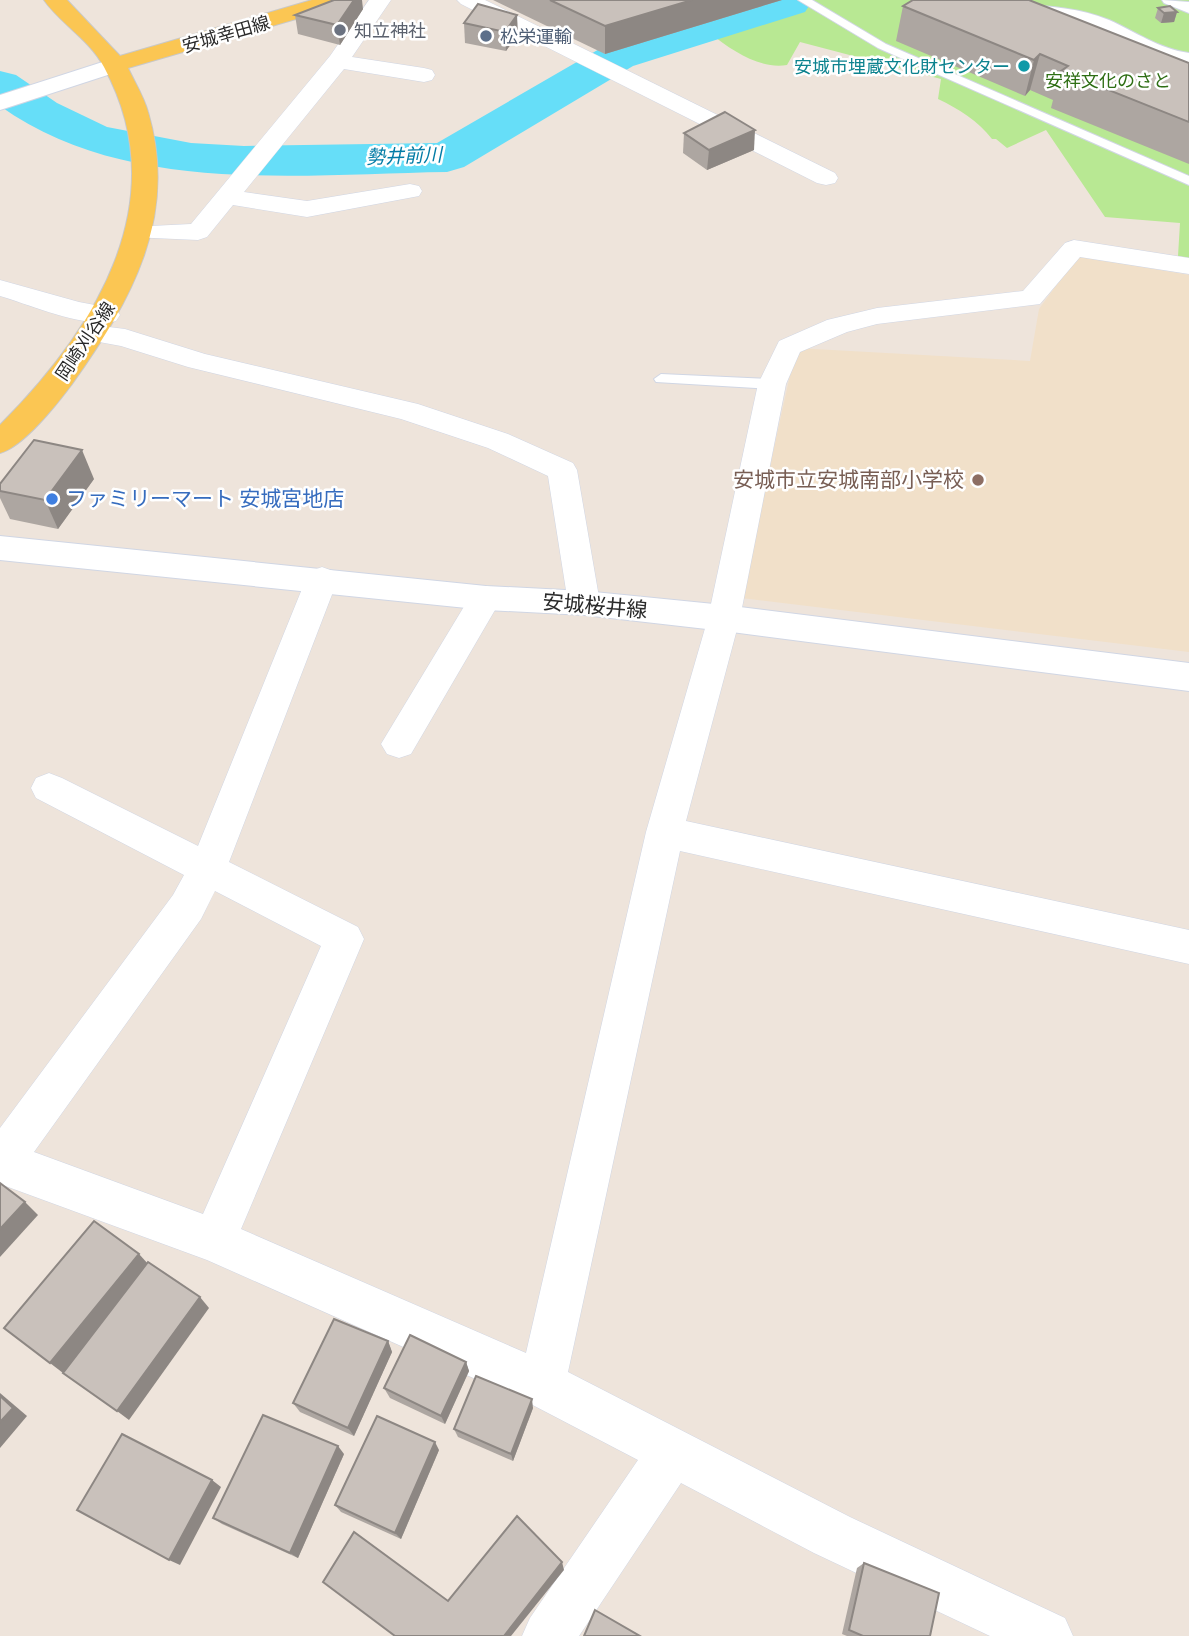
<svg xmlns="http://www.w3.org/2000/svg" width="1189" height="1636" font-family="Roboto,'Noto Sans JP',sans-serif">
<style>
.education{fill:#f1e0c9}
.green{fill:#b8e893}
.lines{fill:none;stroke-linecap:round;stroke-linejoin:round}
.river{fill:#66def8;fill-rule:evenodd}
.service-casing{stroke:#d0d6e4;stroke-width:2}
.pedestrian-casing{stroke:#d0d6e4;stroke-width:2}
.minor-casing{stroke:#d0d6e4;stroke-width:1}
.tertiary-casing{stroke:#d0d6e4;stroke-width:2}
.secondary-casing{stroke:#d0d6e4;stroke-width:2}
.primary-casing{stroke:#c8c8c8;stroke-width:2}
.service{fill:#fff;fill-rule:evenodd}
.pedestrian{fill:#fff;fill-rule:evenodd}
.minor{fill:#fff;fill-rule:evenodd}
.tertiary{fill:#fff;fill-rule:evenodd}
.secondary{fill:#fff;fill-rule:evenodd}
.primary{fill:#fbc653;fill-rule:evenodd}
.wall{fill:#ada6a1}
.shaded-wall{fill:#8d8783}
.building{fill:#c9c1bb;stroke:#8d8783;stroke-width:2}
.worship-dot{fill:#6b7280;stroke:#fff;stroke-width:2.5}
.service-dot{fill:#5c6f8a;stroke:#fff;stroke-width:2.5}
.culture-dot{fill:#0f9aa8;stroke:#fff;stroke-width:2.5}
.education-dot{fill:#8d6e63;stroke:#fff;stroke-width:2.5}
.shop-dot{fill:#3f7fe0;stroke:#fff;stroke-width:2.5}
.labels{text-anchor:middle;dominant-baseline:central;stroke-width:5;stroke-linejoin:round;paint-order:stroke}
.far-worship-label{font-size:18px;fill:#5b616d;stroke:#fff;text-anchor:start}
.far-street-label{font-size:18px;fill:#2a2a2a;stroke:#fff}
.far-service-label{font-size:18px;fill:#4e5e75;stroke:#fff;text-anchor:start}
.far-culture-label{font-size:18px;fill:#0d838f;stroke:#fff;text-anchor:end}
.far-park-label{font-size:18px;fill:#2e6e14;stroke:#fff}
.far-water-label{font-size:19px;font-style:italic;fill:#037ca6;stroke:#fff}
.education-label{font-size:21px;fill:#785e54;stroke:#fff;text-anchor:end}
.shop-label{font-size:21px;fill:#366cbe;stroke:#fff;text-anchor:start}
.street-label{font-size:21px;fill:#2a2a2a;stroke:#fff}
</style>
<rect width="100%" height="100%" fill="#eee4db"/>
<polygon class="education" points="1078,256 1189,275 1189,652 741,598 796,348 1030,361 1039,309"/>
<path class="green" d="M788 0H1189V258L1178 256 1180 223 1105 217 1046 130 1007 148 996 139H992C978 121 959 109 938 99L941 79 800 42 787 65C761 70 731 50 711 34L799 5Z"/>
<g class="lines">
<path class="river" d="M755 0H809L811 3 805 12 633 66 464 167 447 172C300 174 126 196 0 106V71L16 75 57 103 107 127 191 143 244 146 437 143 601 48Z"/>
<defs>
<g id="service">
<polygon points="798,0 812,0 886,44 1189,176 1189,185 878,48"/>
<polygon points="661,374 772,379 779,384 772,389 656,382 654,379"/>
</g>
<g id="pedestrian">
<polygon points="1162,0 1189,2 1189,13 1164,3"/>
<path d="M1019 5C1050 6 1080 8 1109 20 1136 32 1159 49 1189 53V63L1158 57 1079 21 1013 13 1011 10Z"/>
</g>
<g id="minor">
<polygon points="369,0 391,0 352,57 424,68 432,70 435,75 432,80 424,82 344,69 244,192 307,201 410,184 419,186 422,191 419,196 307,217 233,205 207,237 198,240 131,237 127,232 131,227 191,224 330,56"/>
<polygon points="457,0 485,0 835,173 838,178 835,183 826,185 817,183 461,4"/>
<path d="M1074 240 1189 258V274L1080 257 1040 304 877 324 847 332 800 352 786 384 740 618 686 821 1189 930V964L680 851 568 1372 850 1517 1065 1618 1073 1636H990L814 1553 681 1483 579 1636H522L530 1618 638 1460 525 1401 207 1260 0 1184V1128L173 895 184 875 36 798 31 788 36 778 49 773 62 778 198 846 306 579 311 571 322 567 333 571 338 579 229 862 358 927 364 939 241 1229 526 1353 646 832 708 618 758 384 779 341 827 320 877 308 1023 291 1065 243ZM215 891 321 946 203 1214 34 1152 201 919Z"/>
<path d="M0 280 79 302 116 309 120 315 116 321C85 329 31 305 0 296Z"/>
<polygon points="93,325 125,329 205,354 418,404 508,434 573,463 577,470 600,603 596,611 584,615 572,611 568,603 548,476 488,448 401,419 188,367 121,346 83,339 79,333 83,327"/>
<polygon points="486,586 498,590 502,598 411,754 399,758 387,754 381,744 387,734 474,590"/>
</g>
<polygon id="tertiary" points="115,58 123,60 127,65 123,70 0,110 0,95"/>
<polygon id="secondary" points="0,536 486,586 584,591 724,605 1189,663 1189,691 724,631 584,615 486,610 0,560"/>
<path id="primary" d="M44 0H67L120 56 312 0H347L344 5 128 68C135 83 144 97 148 112 179 217 131 301 72 384 57 404 23 447 0 453V425C95 330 177 201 104 67 90 40 61 24 44 0Z"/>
</defs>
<use href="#service" class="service-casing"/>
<use href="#pedestrian" class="pedestrian-casing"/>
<use href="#minor" class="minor-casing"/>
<use href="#tertiary" class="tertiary-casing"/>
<use href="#secondary" class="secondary-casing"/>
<use href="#primary" class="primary-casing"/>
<use href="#service" class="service"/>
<use href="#pedestrian" class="pedestrian"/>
<use href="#minor" class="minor"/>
<use href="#tertiary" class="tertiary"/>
<use href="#secondary" class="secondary"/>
<use href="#primary" class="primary"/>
</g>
<g class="wall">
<polygon points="493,0 782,0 605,54"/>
<polygon points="903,6 1189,63 1189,164 1051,108 1053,100 1030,90 1025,96 896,41"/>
<polygon points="1158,8 1177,12 1174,22 1161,23 1155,18"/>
<polygon points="363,9 340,45 298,34 295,15"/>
<polygon points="464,23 518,34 506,51 465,43"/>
<polygon points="684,133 754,150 707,170 683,153"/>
<polygon points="94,479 58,529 10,519 0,498 0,484"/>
<polygon points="388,1341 392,1352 354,1436 300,1412 293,1403"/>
<polygon points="466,1362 469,1371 445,1424 390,1398 384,1388"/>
<polygon points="533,1408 513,1461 458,1437 454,1429"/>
<polygon points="439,1450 401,1539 341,1512 335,1505"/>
<polygon points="344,1454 298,1558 222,1524 213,1518"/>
<polygon points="864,1563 930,1636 847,1636 842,1634 857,1568"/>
</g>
<g class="shaded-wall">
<polygon points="354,0 362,0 363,9 340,45 337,25"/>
<polygon points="692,0 782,0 605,54 605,26"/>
<polygon points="1177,12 1174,22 1161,23 1164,13"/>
<polygon points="517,15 518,34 506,51 505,32"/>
<polygon points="1040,54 1030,90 1025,96 1034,60"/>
<polygon points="755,130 754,150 707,170 709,150"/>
<polygon points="82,450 94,479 58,529 45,500"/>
<polygon points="25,1202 38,1215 0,1257 0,1229"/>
<polygon points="139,1254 149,1265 63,1373 50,1363"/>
<polygon points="200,1297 209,1308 129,1420 117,1411"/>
<polygon points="388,1341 392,1352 354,1436 348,1428"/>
<polygon points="466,1362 469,1371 445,1424 441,1416"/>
<polygon points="0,1393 27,1416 0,1448"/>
<polygon points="532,1399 533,1408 513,1461 511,1454"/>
<polygon points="435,1442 439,1450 401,1539 395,1533"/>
<polygon points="338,1446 344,1454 298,1558 290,1553"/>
<polygon points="212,1480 221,1487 180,1565 169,1560"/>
<polygon points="562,1562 564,1570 511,1636 504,1636"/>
</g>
<g class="building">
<polygon points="334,0 354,0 337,25 295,15"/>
<polygon points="550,0 692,0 605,26"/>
<polygon points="913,0 1029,0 1189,63 1189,122 1061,71 1068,66 1040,54 1034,60 903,6"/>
<polygon points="478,4 517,15 505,32 464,23"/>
<polygon points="1170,6 1177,12 1164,13 1158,8"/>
<polygon points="725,112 755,130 709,150 684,133"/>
<polygon points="34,440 82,450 45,500 0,491 0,484"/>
<polygon points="0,1183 25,1202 0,1229"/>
<polygon points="94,1221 139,1254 50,1363 4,1328"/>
<polygon points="148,1262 200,1297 117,1411 63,1373"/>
<polygon points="334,1319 388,1341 348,1428 293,1403"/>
<polygon points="410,1335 466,1362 441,1416 384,1388"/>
<polygon points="476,1376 532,1399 511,1454 454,1429"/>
<polygon points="0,1396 13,1408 0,1422"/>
<polygon points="263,1415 338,1446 290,1553 213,1518"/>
<polygon points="377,1416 435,1442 395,1533 335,1505"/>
<polygon points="122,1434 212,1480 169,1560 77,1510"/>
<polygon points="517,1516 562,1562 504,1636 395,1636 323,1582 354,1532 448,1601"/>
<polygon points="864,1563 939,1593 930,1636 863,1636 849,1630"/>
<polygon points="595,1610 640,1636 584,1636"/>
</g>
<circle class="worship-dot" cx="340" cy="30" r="7"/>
<circle class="service-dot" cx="486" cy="36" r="7"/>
<circle class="culture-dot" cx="1024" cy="66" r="7"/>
<circle class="education-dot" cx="978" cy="480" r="7"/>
<circle class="shop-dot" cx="52" cy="499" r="7"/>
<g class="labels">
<g class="far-worship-label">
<text x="354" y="30">知立神社</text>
</g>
<g class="far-street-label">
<text transform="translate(226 34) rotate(-16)">安城幸田線</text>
<text transform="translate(85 341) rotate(-56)">岡崎刈谷線</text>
</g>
<g class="far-service-label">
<text x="500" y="36">松栄運輸</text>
</g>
<g class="far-culture-label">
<text x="1010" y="66">安城市埋蔵文化財センター</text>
</g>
<g class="far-park-label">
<text x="1108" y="80">安祥文化のさと</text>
</g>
<g class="far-water-label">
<text transform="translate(404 156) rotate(-2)">勢井前川</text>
</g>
<g class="education-label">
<text x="964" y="480">安城市立安城南部小学校</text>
</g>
<g class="shop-label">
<text x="66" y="499">ファミリーマート 安城宮地店</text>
</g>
<g class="street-label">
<text transform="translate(595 606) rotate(5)">安城桜井線</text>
</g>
</g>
</svg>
